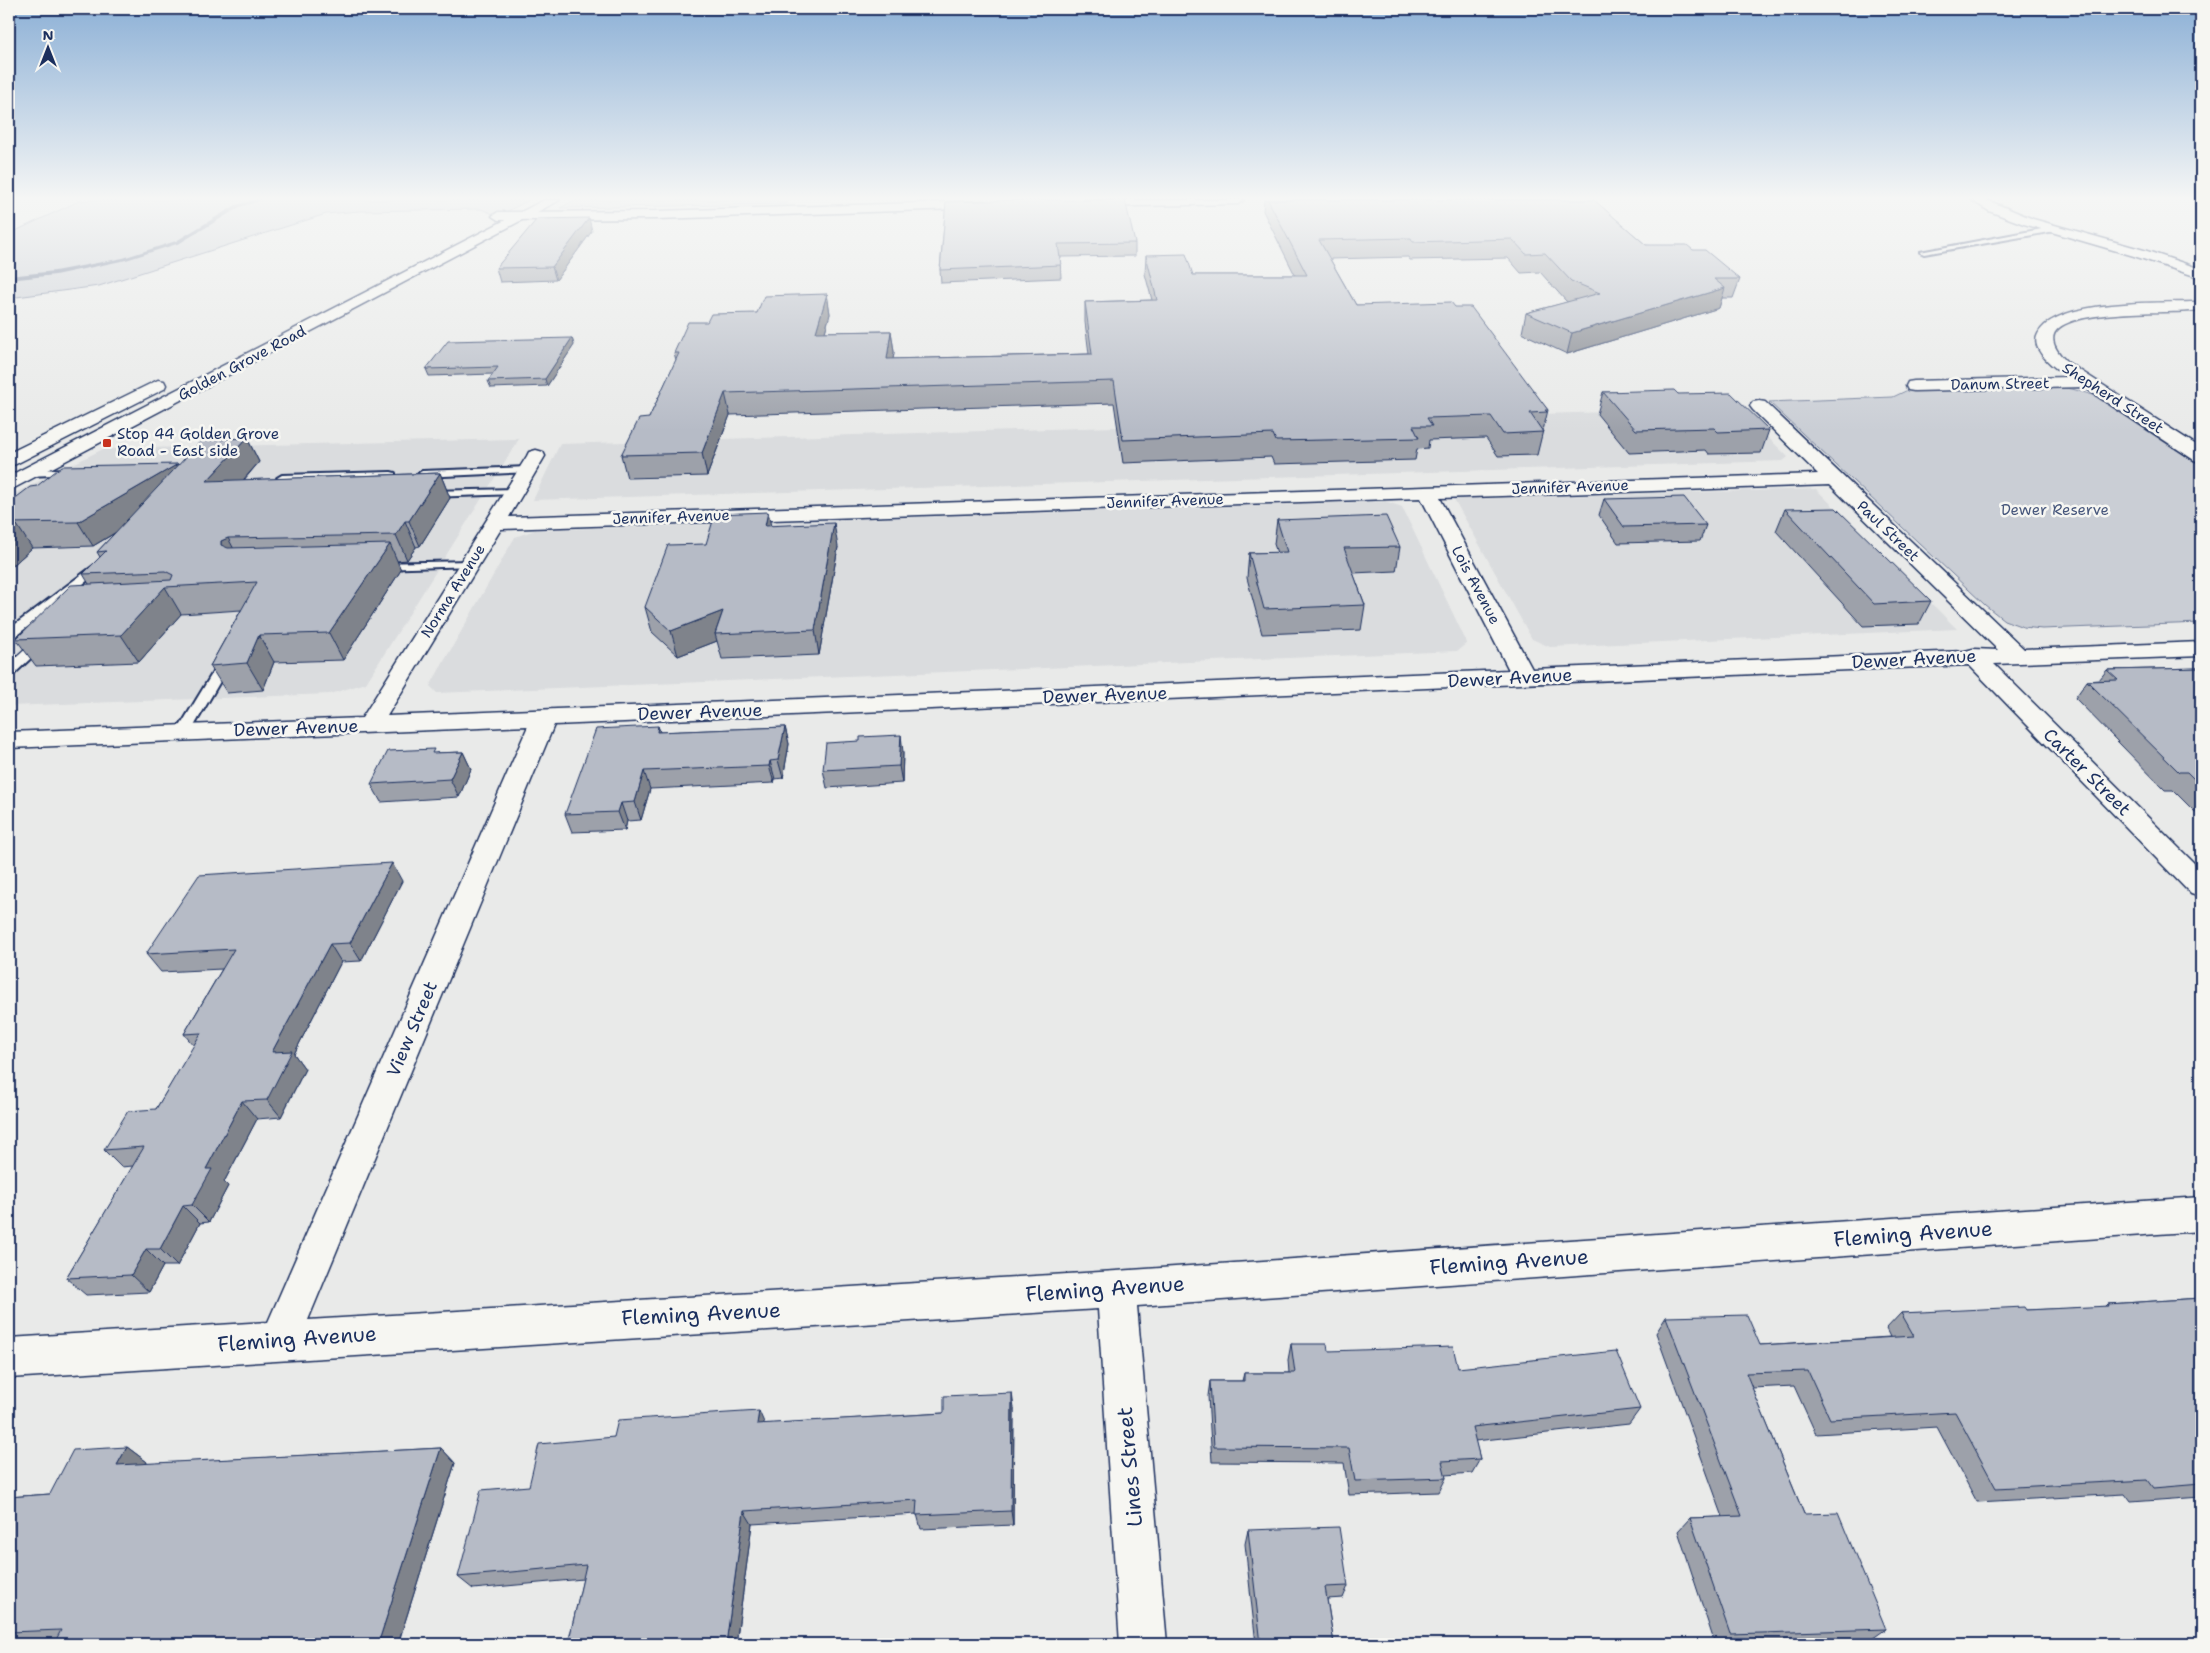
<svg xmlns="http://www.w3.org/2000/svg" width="2210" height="1653" font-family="'Shantell Sans',sans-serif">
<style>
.built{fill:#dadcde}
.green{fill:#caced5;stroke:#727e9a}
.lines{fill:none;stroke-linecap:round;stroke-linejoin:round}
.stream{fill:#6c7995;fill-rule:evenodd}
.service-casing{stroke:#1b2f5e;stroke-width:4}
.minor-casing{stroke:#1b2f5e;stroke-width:3}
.secondary-casing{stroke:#1b2f5e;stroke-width:3}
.service{fill:#f6f6f2;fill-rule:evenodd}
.minor{fill:#f6f6f2;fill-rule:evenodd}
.secondary{fill:#f6f6f2;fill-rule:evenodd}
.wall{fill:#9da1aa;stroke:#1b2f5e}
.shaded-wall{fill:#7f838b;stroke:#1b2f5e}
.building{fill:#b6bbc6;stroke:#1b2f5e}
.poi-dot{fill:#c8321e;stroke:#f6f6f2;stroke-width:2}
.labels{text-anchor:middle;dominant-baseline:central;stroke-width:5;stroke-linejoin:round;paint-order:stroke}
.far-street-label{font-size:15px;fill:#1b2f5e;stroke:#f6f6f2}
.far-poi-label{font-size:15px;fill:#1b2f5e;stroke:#f6f6f2;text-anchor:start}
.far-park-label{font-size:15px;fill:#47577c;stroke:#f6f6f2}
.street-label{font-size:18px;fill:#1b2f5e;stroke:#f6f6f2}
.near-street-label{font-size:21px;fill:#1b2f5e;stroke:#f6f6f2}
</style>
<rect width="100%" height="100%" fill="#e9eae9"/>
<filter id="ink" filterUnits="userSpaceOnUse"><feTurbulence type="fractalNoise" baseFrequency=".02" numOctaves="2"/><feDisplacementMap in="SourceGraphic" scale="10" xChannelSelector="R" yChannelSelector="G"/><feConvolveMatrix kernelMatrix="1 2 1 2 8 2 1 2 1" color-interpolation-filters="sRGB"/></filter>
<g filter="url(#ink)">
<g class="built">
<polygon points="1738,408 1788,457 1783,461 533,500 560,444"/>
<polygon points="519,439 366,683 330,694 9,706 9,496 103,449"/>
<polygon points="1816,489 1957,629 1550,647 1532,639 1454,499"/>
<polygon points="1385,501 1402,507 1467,643 1457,651 437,693 430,686 515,537 535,530"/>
</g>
<g class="green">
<polygon points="92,200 529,200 498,216 481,209 359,211 326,214 99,286 9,298 9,234 79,201"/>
<polygon points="575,200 788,200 787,204 560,208"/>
<polygon points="2057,387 2072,389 2093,395 2201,466 2201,623 2042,629 2023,627 2004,620 1985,605 1769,402 1893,397 1910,389"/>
</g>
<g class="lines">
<polygon class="stream" points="254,200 263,200 240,207 180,243 126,260 55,275 9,280 9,276 55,271 123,258 176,241 236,205"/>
<defs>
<g id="service">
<polygon points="2052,227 2056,229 2055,231 1924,254 1920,252"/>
<polygon points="528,467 532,468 532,472 422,477 417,474 422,471"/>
<polygon points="74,469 79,472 78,474 28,476 23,473 28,470"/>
<polygon points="391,472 395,473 395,477 282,481 277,478 282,475"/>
<polygon points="515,489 520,492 519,494 429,497 424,494 429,491"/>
<polygon points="470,561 474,562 476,564 474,566 379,569 373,566 379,563"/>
<polygon points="101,562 105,563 107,565 105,567 13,638 9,639 9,629 97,563"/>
<polygon points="43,636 47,637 49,640 47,643 14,674 9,675 9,664 39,637"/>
<polygon points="227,655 233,659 190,733 188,736 178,736 176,733 221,659"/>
</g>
<g id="minor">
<polygon points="1084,200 1244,200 1238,204 1087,207 1081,203"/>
<polygon points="1971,200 1987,200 2033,219 2144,250 2201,269 2201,278 2134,256 2024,224 1989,211"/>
<polygon points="984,201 988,202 990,205 988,208 656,219 498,220 492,216 498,212 656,211"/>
<path d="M2194 302 2199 304 2201 307 2199 310C2176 316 2004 301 2067 362L2201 448V462L2194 460 2084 387 1914 391 1908 390 1906 386 1908 382 1914 381 2069 377C2057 370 2029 350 2038 334 2055 299 2158 303 2194 302Z"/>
<path d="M1759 401 1765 402 2024 649 2201 642V656L1994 664 2201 870V897L2191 894 1969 665 554 725 308 1320 1116 1271 2201 1197V1231L1137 1306 1167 1644H1120L1098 1309 9 1378V1338L268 1322 528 726 9 748V732L362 718 527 456 529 452 536 450 543 452 545 456 509 517 1818 474 1753 410 1750 406 1753 402ZM1830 485 1998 650 1973 649 1965 651 1532 669 1440 498ZM1421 498 1509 670 387 716 501 529Z"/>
</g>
<g id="secondary">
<polygon points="544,200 560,200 16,487 9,489 9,476"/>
<polygon points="158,380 164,381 166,385 164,389 16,464 9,466 9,453"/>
</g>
</defs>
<use href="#service" class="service-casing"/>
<use href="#minor" class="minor-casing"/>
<use href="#secondary" class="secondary-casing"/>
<use href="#service" class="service"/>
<use href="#minor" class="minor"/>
<use href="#secondary" class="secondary"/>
</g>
<g class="wall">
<polygon points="1264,200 1594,200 1646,245 1693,250 1740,279 1733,298 1722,298 1719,308 1567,354 1522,333 1526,313 1568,302 1566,301 1540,272 1521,273 1508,258 1410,260 1408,257 1330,259 1356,305 1455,307 1548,410 1537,455 1498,456 1486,438 1429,440 1428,448 1417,449 1415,460 1274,464 1271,457 1123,463 1114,403 730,415 707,476 627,478 621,455 649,418 676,360 674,353 707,322 757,313 827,294 830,314 825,332 891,331 894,352 893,359 1089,354 1085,322 1085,302 1152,300 1145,274 1146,255 1193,275 1295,275 1263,211"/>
<polygon points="946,202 1135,243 1135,256 1060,257 1061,278 941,283 940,270"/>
<polygon points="592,231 556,280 500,282 496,268"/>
<polygon points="572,338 574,345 547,386 491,388 488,381 493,374 429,376 426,369"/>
<polygon points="1603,392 1678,394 1769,430 1761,453 1709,454 1706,450 1629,453 1597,414"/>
<polygon points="247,438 259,462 244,480 440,473 450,498 420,546 416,547 407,560 397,561 401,570 343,660 274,662 263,690 227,693 210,666 241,610 181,614 139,662 36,666 16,639 89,584 83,574 100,557 97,552 115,533 93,546 32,548 9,569 9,503 37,486 178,464 179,465"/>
<polygon points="1604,499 1706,525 1700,541 1618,543 1599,515"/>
<polygon points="1785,509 1931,601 1919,624 1863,626 1776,531"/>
<polygon points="1277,520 1400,547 1396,571 1353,573 1365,605 1361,630 1262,634 1247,578 1249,553 1277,553 1274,544"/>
<polygon points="771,526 838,547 819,655 722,659 717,641 678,656 652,632 645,607 706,544"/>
<polygon points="2201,668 2201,817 2200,817 2173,790 2165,790 2075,698 2087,681 2099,680 2107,670"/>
<polygon points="658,726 660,732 785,727 789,744 783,778 775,779 774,783 650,789 641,820 627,821 625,830 572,832 565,814"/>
<polygon points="463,752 471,769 459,797 381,802 371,784 436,753"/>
<polygon points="903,752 902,783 827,788 823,770"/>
<polygon points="402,881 361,961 341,962 294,1054 305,1069 281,1117 257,1119 224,1182 228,1186 209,1222 200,1223 177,1266 163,1266 149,1292 86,1295 66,1278 133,1166 121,1167 104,1150 156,1109 194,1046 184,1034 222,969 161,972 146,954"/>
<polygon points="2201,1298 2201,1497 2131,1502 2125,1494 1977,1502 1937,1427 1816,1434 1794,1386 1752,1388 1804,1514 1886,1629 1869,1641 1761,1644 1715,1644 1678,1531 1690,1518 1723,1517 1656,1333 1666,1317 1760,1345 1890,1337 1886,1329 1901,1313 2026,1310 2105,1307 2108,1304"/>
<polygon points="1291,1344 1328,1351 1458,1368 1640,1409 1629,1424 1475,1441 1480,1459 1472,1473 1445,1475 1446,1478 1439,1492 1349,1495 1344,1463 1212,1462 1208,1396 1210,1381 1242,1381 1244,1373 1289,1373 1288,1360"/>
<polygon points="1014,1408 1013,1525 921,1529 917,1514 752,1524 736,1644 568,1644 583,1579 473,1589 458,1577 529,1486 614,1437 764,1424 944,1413"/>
<polygon points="127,1447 147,1462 146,1464 441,1448 455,1463 398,1644 54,1644 54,1643 9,1644 9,1497 50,1494"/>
<polygon points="1248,1530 1348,1586 1343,1598 1327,1599 1334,1644 1256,1644 1245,1544"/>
</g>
<g class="shaded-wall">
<polygon points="589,218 592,231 556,280 552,267"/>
<polygon points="1725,288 1719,308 1567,354 1572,333"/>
<polygon points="827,294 830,314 819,353 816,332"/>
<polygon points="891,331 894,352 890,381 887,359"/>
<polygon points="572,338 574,345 547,386 545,379"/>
<polygon points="725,393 730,415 707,476 702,453"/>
<polygon points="247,438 259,462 220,506 207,481"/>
<polygon points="178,464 191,487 93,546 78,522"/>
<polygon points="440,473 450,498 420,546 409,521"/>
<polygon points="768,512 773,536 765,526"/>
<polygon points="405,521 416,547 407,560 396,535"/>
<polygon points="834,523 838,547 819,655 815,630"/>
<polygon points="17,525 32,548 9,569 9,532"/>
<polygon points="228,538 242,564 221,545 221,541"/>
<polygon points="390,544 401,570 343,660 329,633"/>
<polygon points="165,587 181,614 139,662 121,635"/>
<polygon points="723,611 715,634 717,641 678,656 671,631"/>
<polygon points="259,635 274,662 263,690 247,663"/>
<polygon points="658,726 664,744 657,732"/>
<polygon points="785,727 789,744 783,778 778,760"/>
<polygon points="901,735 903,752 902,783 899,766"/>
<polygon points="463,752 471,769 459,797 450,779"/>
<polygon points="770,761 775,779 774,783 769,766"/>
<polygon points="644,771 650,789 641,820 635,802"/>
<polygon points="621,803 627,821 625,830 618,812"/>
<polygon points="392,863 402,881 361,961 350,943"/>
<polygon points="330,944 341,962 294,1054 305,1069 281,1117 267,1100 272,1052"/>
<polygon points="242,1101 257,1119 224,1182 228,1186 209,1222 192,1205 206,1169"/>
<polygon points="183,1206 200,1223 177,1266 160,1249"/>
<polygon points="146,1249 163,1266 149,1292 131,1275"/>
<polygon points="1012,1393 1014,1408 1013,1525 1011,1511"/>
<polygon points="759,1411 766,1427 757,1424"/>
<polygon points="127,1447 147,1462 138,1480 117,1465"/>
<polygon points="441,1448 455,1463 398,1644 378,1644"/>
<polygon points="744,1511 752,1524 736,1644 726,1644"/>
</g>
<g class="building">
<polygon points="1026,200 1125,200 1135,243 1058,244 1061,265 940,270 946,202"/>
<polygon points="1268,200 1594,200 1646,245 1687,245 1693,250 1705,250 1740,279 1714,279 1725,288 1572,333 1526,313 1600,293 1571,281 1545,253 1526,254 1512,239 1413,242 1411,238 1319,240 1356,305 1451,302 1455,307 1471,307 1548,410 1545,410 1547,412 1530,413 1543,432 1503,434 1491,416 1427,418 1432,426 1413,426 1419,438 1276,441 1273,434 1123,440 1114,381 725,393 702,453 621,455 639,419 649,418 679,353 674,353 688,322 707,322 711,314 757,313 764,296 827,294 816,332 891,331 887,359 1092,354 1085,302 1157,300 1146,255 1186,254 1193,275 1307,275"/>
<polygon points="589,218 552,267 496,268 537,219"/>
<polygon points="572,338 545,379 488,381 498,367 426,369 448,341"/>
<polygon points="1674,390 1678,394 1731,393 1769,430 1718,432 1714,428 1636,430 1603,392"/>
<polygon points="247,438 207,481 440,473 409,521 405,521 396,535 228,538 221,541 221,545 228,548 390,544 329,633 259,635 247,663 210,666 257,582 165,587 121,635 16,639 71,585 171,580 173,575 165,571 83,574 106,551 97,552 202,440"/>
<polygon points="178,464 78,522 9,523 9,503 30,487 37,486 62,466"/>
<polygon points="1684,497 1706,525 1624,527 1604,499"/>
<polygon points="1836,508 1931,601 1874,604 1785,509"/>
<polygon points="768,512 765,526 834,523 815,630 715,634 723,611 671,631 645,607 668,545 706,544 715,514"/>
<polygon points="1386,516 1400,547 1344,548 1365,605 1264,609 1249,553 1287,552 1277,520"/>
<polygon points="17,525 9,532 9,526"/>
<polygon points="2201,668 2201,786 2187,772 2179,772 2087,681 2118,680 2107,670"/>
<polygon points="658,726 657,732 785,727 778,760 770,761 769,766 644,771 635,802 621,803 618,812 565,814 596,729"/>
<polygon points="901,735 899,766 823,770 826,743 860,741 860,737"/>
<polygon points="434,749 432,753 463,752 450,779 371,784 388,751"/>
<polygon points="392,863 350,943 330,944 272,1052 292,1051 267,1100 242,1101 206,1169 212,1169 192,1205 183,1206 160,1249 146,1249 131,1275 66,1278 144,1147 104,1150 128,1111 156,1109 201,1033 184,1034 234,949 146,954 199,875"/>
<polygon points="2201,1298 2201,1484 2153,1488 2147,1480 1996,1488 1955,1412 1830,1419 1808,1371 1746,1373 1804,1514 1838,1513 1886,1629 1730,1634 1690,1518 1742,1516 1666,1317 1747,1315 1760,1345 1914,1336 1901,1313 2024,1307 2026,1310 2109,1306 2108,1304"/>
<polygon points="1291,1344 1327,1344 1328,1351 1453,1347 1458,1368 1616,1351 1640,1409 1472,1427 1480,1459 1442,1461 1446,1478 1355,1481 1349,1448 1214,1447 1210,1381 1244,1381 1244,1373 1295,1373"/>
<polygon points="1012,1393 1011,1511 916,1515 917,1500 744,1511 726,1644 568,1644 586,1565 458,1577 481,1490 529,1486 539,1444 614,1437 618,1420 759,1411 757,1424 944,1413 944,1396"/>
<polygon points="127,1447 117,1465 441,1448 378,1644 54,1644 61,1630 9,1632 9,1497 50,1494 73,1450"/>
<polygon points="1339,1527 1348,1586 1325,1587 1334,1644 1261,1644 1248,1530"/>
</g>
</g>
<linearGradient id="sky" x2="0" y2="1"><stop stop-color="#8cb0d6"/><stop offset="0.46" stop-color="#f5f6f5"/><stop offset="1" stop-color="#f5f6f5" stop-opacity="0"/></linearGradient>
<rect width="2210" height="431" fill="url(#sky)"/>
<rect class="poi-dot" x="102" y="438" width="10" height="10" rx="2.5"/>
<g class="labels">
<g class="far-street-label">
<text transform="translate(242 363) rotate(-28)">Golden Grove Road</text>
<text transform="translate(2000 384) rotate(-1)">Danum Street</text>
<text transform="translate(2113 398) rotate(33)">Shepherd Street</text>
<text transform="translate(1570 487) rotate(-2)">Jennifer Avenue</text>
<text transform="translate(1165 501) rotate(-2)">Jennifer Avenue</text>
<text transform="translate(671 517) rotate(-2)">Jennifer Avenue</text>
<text transform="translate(1888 531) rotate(44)">Paul Street</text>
<text transform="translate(1476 585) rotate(62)">Lois Avenue</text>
<text transform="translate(453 591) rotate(-58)">Norma Avenue</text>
</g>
<g class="far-poi-label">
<text x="117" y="434">Stop 44 Golden Grove<tspan x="117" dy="17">Road - East side</tspan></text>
</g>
<g class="far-park-label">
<text x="2055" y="510">Dewer Reserve</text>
</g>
<g class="street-label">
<text transform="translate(1914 659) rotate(-3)">Dewer Avenue</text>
<text transform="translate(1510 678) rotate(-3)">Dewer Avenue</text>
<text transform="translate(1105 695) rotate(-2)">Dewer Avenue</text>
<text transform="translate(700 712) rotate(-2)">Dewer Avenue</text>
<text transform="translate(296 728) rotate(-2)">Dewer Avenue</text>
<text transform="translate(2087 772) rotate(45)">Carter Street</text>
<text transform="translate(412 1029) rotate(-67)">View Street</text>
</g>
<g class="near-street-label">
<text transform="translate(1913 1234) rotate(-4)">Fleming Avenue</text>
<text transform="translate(1509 1262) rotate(-4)">Fleming Avenue</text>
<text transform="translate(1105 1289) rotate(-4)">Fleming Avenue</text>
<text transform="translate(701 1314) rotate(-3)">Fleming Avenue</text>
<text transform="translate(297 1339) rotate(-4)">Fleming Avenue</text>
<text transform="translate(1130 1467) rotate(-95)">Lines Street</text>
</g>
</g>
<rect width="2210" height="1653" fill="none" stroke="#f6f6f2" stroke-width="30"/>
<rect x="15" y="15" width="2180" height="1623" fill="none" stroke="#1b2f5e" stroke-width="2" filter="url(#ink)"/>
<g transform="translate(48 48)" stroke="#f6f6f2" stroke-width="4" paint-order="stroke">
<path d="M0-4L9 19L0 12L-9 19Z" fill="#1b2f5e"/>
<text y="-8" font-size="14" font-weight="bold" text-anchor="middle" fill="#1b2f5e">N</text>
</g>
</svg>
